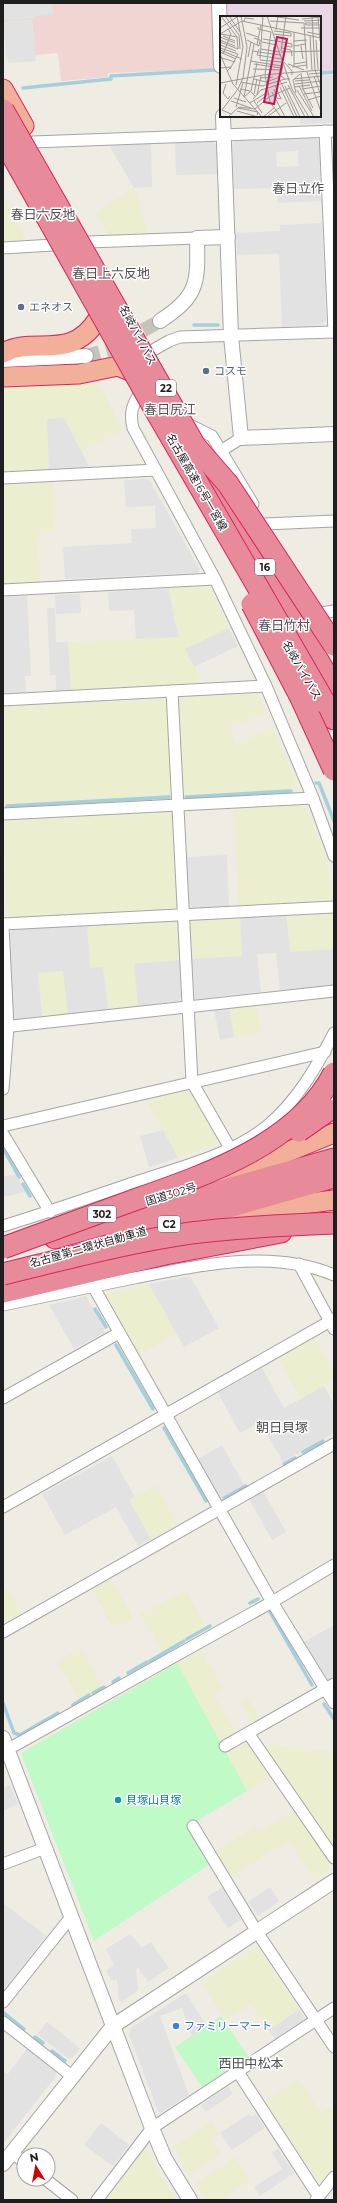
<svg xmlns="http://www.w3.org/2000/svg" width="337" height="2203" font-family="Montserrat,'Noto Sans JP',sans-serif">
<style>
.commercial{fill:#f0d5d3}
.industrial{fill:#e8d6e4}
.farmland{fill:#ebeecf}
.park{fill:#c0fac6}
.parking{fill:#e2e2e2;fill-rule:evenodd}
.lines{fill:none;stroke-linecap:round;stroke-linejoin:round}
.stream{stroke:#a4cfdd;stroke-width:3.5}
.tertiary-tunnel{stroke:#c5c3bc;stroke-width:14;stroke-dasharray:14 7;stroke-linecap:butt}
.minor-casing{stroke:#a5a5a5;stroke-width:13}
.tertiary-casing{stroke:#a5a5a5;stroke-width:16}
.trunk-casing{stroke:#db235d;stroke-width:21}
.motorway-casing{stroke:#db235d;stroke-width:23}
.minor{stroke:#fff;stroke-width:11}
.tertiary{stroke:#fff;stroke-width:14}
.trunk{stroke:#f2b09b;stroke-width:19}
.motorway{stroke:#e78b9a;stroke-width:21}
.motorway-bridge-casing{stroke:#db235d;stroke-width:23;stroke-linecap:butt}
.motorway-bridge{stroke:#e78b9a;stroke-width:21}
.service-dot{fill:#5c6f8a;stroke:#fff;stroke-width:1.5}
.culture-dot{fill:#0f9aa8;stroke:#fff;stroke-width:1.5}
.shop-dot{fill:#3f7fe0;stroke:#fff;stroke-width:1.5}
.labels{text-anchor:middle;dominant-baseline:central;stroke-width:3;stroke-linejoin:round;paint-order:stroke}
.shield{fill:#fff;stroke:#626262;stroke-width:1}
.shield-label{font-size:10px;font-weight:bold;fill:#1e1e1e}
.service-label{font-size:11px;fill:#4e5e75;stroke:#fff;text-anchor:start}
.street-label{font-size:11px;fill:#1e1e1e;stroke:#fff}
.culture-label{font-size:11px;fill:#0d838f;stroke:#fff;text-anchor:start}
.shop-label{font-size:11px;fill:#366cbe;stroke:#fff;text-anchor:start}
.quarter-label{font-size:13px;fill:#515151;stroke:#fff}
.inset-road{fill:none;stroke:#9b9a95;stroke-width:1}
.view{fill:#c2185b;fill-opacity:0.15;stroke:#c2185b;stroke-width:2}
.inset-edge{fill:none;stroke:#1e1e1e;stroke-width:2}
</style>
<rect width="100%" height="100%" fill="#efece4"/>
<polygon class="commercial" points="3,3 212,3 215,69 108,73 108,77 61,81 58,53 35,55 32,20 3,22"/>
<polygon class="industrial" points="225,3 334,3 334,70 320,71 320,17 225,17"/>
<g class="farmland">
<polygon points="134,188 148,232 110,236 95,213"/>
<polygon points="3,197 24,235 20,241 3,241"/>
<polygon points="69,383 99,385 123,430 81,451 64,418 47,419 49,470 3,473 3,386"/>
<polygon points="53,480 55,532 38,533 40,582 3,584 3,483"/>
<polygon points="204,586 210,589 229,628 185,649 198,674 198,686 71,691 68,642 178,637 179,634 175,624 169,588"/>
<polygon points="258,694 266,713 230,726 235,744 273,728 296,783 292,789 185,795 183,792 178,702 183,697"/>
<polygon points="163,699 167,702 172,793 170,795 3,804 3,706"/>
<polygon points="299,803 307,809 324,853 334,900 239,906 233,807"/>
<polygon points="169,810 173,813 178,905 174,910 13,918 8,914 3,823 8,818"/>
<polygon points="334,911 334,949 290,952 286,914"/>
<polygon points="240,916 243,956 192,959 190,923 194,919"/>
<polygon points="173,920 177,923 179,960 134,964 138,1006 108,1009 103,967 90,968 87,925"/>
<polygon points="63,971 68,1014 42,1016 38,973"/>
<polygon points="256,1006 261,1031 234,1037 229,1009"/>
<polygon points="186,1090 189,1091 217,1138 216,1144 178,1158 146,1099"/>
<polygon points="149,1284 176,1334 139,1355 106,1297 107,1293"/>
<polygon points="314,1338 334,1374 334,1380 301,1399 278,1358"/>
<polygon points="156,1485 177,1524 151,1539 129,1500"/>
<polygon points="111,1579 133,1618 114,1629 92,1589"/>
<polygon points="3,1582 21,1613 3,1623"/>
<polygon points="186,1590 206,1627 162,1652 141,1614"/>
<polygon points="81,1648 102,1686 79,1699 57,1661"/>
<polygon points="201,1650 223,1688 213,1694 236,1733 220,1741 177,1663"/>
<polygon points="248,1698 260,1719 253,1723 241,1703"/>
<polygon points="245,1744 252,1746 272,1776 247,1791 227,1753"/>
<polygon points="266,1744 334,1752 334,1850 264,1747"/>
<polygon points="295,1809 330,1863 328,1869 314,1879 289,1840 232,1876 216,1851 255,1827 259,1833"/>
<polygon points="255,1947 259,1949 299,2010 269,2030 251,2004 226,2020 201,1982"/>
<polygon points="298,2079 321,2113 334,2105 334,2120 328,2124 334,2133 334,2165 321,2182 318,2181 265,2101"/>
<polygon points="211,2122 219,2134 211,2139 221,2154 189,2175 174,2147"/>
<polygon points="147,2149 160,2175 176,2200 105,2200 144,2150"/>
<polygon points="235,2158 250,2180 220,2200 206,2200 195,2184"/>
</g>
<g class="park">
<polygon points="177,1663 247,1791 188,1826 210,1864 94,1941 21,1753"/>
<polygon points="221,2016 248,2056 202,2087 175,2047"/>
</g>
<g class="parking">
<polygon points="3,3 52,3 53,15 35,16 34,19 3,20"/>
<polygon points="32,20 36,61 9,63 6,58 3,22"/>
<polygon points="320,75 334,75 334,123 300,124 300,116 320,116"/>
<path d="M315 138 319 141 321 201 278 203 277 188 234 189 232 144 236 141ZM298 151 299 166 277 167 276 152Z"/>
<polygon points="212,141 216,145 217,174 176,175 175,143"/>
<polygon points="151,144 152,187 134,188 109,145"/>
<polygon points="322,223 326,321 322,325 282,327 279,254 237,255 236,233 280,231 280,225"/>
<polygon points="64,418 90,468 49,470 47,419"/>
<polygon points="145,479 150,481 200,570 197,573 65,579 63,547 132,543 131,529 156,528 155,506 126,507 124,480"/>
<polygon points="169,588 175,624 179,634 178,637 136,639 134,610 109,611 108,592"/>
<polygon points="80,594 81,613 56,614 55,595"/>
<polygon points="27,595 31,676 25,676 26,692 3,693 3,597"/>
<polygon points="47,608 55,608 56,642 68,642 71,691 56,692 56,675 50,675"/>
<polygon points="229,628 238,646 194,667 185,649"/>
<polygon points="227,855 229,906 193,908 189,904 186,857"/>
<polygon points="286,914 290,952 334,949 334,985 280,990 276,953 257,954 261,992 195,999 192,959 242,956 240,916"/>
<polygon points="87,924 90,968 103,967 108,1009 68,1014 63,971 38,973 42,1016 17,1020 13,1016 9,934 13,929"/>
<polygon points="179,960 181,997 178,1001 138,1006 134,964"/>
<polygon points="229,1009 234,1037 220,1040 214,1010"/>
<polygon points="163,1130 178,1158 149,1167 140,1136"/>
<polygon points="15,1174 26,1192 3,1197 3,1177"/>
<polygon points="190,1276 219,1328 184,1347 149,1284"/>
<polygon points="86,1296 104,1329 104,1333 74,1349 49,1305"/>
<polygon points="262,1368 284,1408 324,1386 334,1404 334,1433 283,1462 260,1422 240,1433 218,1393"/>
<polygon points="222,1445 244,1485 220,1498 198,1459"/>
<polygon points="112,1456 135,1497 129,1500 151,1539 138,1546 116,1507 65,1535 42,1494"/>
<polygon points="263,1491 286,1532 272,1540 249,1499"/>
<polygon points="334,1625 334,1677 326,1681 304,1642"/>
<polygon points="10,1785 18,1804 4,1811 3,1788"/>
<polygon points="223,1887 241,1919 228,1928 207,1897"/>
<polygon points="270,1887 279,1901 258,1916 248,1902"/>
<polygon points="3,1903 46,1936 3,1990"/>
<polygon points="130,1934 142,1948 151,1942 169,1968 148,1982 138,1968 136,1969 138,1990 121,2002 119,2001 117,1979 113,1981 106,1971 114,1965 106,1949"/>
<polygon points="186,1993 207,2026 192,2036 182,2008 160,2016 189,2095 161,2113 158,2111 129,2035 131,2028"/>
<polygon points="299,2010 304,2016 303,2020 275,2039 269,2030"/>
<polygon points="47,2022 80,2048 72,2058 68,2058 37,2034"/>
<polygon points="27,2049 56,2072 55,2077 3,2144 3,2071 8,2074"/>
<polygon points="228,2087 233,2094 206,2112 201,2105"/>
<polygon points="249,2114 252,2117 256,2114 265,2128 232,2150 220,2133"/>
<polygon points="101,2123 129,2145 113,2166 84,2145"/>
<polygon points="278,2149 294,2173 260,2196 254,2187 282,2169 272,2153"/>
</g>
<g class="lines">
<g class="stream">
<polyline points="320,73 334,72"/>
<polyline points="23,88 111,79 111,76 214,70"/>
<polyline points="194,325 218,325"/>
<polyline points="316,783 319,783 334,821"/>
<polyline points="186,797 291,791"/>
<polyline points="7,806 169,797"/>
<polyline points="3,1148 19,1177"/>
<polyline points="23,1184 30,1196"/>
<polyline points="95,1309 106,1327"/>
<polyline points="116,1345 153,1409"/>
<polyline points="164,1428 206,1501"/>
<polyline points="303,1452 323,1441"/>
<polyline points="284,1464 295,1458"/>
<polyline points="224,1498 246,1486"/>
<polyline points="250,1603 258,1599"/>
<polyline points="270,1612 312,1685"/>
<polyline points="187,1639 210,1626"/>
<polyline points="150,1661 184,1641"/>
<polyline points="128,1673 147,1662"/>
<polyline points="113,1682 119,1678"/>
<polyline points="93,1693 104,1687"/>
<polyline points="3,1703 14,1733 20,1735 58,1713"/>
<polyline points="324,1704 334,1719"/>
<polyline points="73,1705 89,1695"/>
<polyline points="4,2013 24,2029"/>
<polyline points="35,2037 43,2043"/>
<polyline points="52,2051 65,2061"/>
</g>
<polyline class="tertiary-tunnel" points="86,356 108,350 160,321"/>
<defs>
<g id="minor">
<polyline points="325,131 334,332"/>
<polyline points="33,142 334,131"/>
<polyline points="89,242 197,238"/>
<polyline points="3,248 53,245"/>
<polyline points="148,353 169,341 180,337 334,332"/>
<path d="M141 391C133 404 129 412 133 428L215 579 266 686 313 798 334 856"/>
<polyline points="186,423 212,436 253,504"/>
<polyline points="221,451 241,438"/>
<polyline points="3,478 156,470"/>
<polyline points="265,524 334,521"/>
<polyline points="3,590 215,579"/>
<polyline points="321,613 334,611"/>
<polyline points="172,691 192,1082 230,1148"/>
<polyline points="3,700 266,686"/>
<polyline points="3,814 313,798"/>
<polyline points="3,924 334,907"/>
<polyline points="3,926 8,1027 3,1089"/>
<polyline points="3,1027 334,991"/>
<polyline points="3,1126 325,1052"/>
<polyline points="3,1134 50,1212"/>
<path d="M3 1226C49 1212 94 1196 139 1181 181 1167 231 1155 267 1126 297 1101 316 1068 334 1033"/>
<polyline points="299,1264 334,1329"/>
<polyline points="93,1286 272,1602 334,1703"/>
<path d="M3 1305C47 1296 90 1287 134 1278 198 1266 271 1248 334 1275"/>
<polyline points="3,1398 119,1333"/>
<polyline points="3,1507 334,1319"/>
<polyline points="3,1632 334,1444"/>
<polyline points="248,1733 334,1858"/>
<polyline points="225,1746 334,1684"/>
<polyline points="3,1752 272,1602 334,1565"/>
<polyline points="193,1826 257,1932 334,2047"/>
<polyline points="3,1864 45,1848"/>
<polyline points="3,2002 71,1917"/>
<polyline points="3,2022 73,2077"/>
<polyline points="238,2072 319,2197"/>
<polyline points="12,2153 24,2162"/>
<polyline points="45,2179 72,2200"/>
<polyline points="97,2200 152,2128 334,2008"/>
<polyline points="316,2200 334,2177"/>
</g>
<g id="tertiary">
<polyline points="219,3 221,66"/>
<polyline points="223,116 231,336 241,438 334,434"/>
<path d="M160 321C199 296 198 282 197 238L228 237"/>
<polyline points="3,360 86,356"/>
<polyline points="3,1738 152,2128 165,2159 190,2200"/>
<polyline points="3,2164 113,2026 334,1881"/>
</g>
<g id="trunk">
<polyline points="3,89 24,126"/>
<path d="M3 353C35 335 70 363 98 319"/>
<polyline points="3,377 79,374 118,366 130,371"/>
<polyline points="196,1187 238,1172 334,1133"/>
<polyline points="213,1221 272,1208 334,1200"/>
</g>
<g id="motorway">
<polyline points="213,478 334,688"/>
<polyline points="325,703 334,719"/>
<polyline points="55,1238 334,1159"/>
<polyline points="119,1238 334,1177"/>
<polyline points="3,1292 165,1254 281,1232"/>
</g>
</defs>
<use href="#minor" class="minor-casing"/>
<use href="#tertiary" class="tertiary-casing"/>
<use href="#trunk" class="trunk-casing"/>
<use href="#motorway" class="motorway-casing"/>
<use href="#minor" class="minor"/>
<use href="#tertiary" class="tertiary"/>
<use href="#trunk" class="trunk"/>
<use href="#motorway" class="motorway"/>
<defs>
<g id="motorway-bridge">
<polyline points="3,110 195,446 228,484 334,645"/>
<polyline points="3,139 153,406 325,703"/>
<polyline points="252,604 301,698 334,770"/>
<polyline points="299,1131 329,1110"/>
<path d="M3 1248C44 1233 85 1218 126 1203 199 1177 296 1147 334 1073"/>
<path d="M3 1274C65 1259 128 1242 191 1233 238 1227 286 1225 334 1223"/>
</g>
</defs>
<use href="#motorway-bridge" class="motorway-bridge-casing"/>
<use href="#motorway-bridge" class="motorway-bridge"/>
</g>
<g class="service-dot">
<circle cx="21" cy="307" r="4"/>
<circle cx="206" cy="371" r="4"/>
</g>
<circle class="culture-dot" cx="118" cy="1800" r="4"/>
<circle class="shop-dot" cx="176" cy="2026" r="4"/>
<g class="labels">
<g class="shield">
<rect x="156" y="380" width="20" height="16" rx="3"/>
<rect x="255" y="559" width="20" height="16" rx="3"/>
<rect x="88" y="1206" width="28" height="16" rx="3"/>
<rect x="158" y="1216" width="22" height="16" rx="3"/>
</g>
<g class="shield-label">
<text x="166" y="388">22</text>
<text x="265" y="567">16</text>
<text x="102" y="1214">302</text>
<text x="169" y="1224">C2</text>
</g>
<g class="service-label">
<text x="29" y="307">エネオス</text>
<text x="214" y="371">コスモ</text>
</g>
<g class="street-label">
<text transform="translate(138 335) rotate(62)">名岐バイパス</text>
<text transform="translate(197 482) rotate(60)">名古屋高速16号一宮線</text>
<text transform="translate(302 670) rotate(60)">名岐バイパス</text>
<text transform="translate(171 1194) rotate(-17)">国道302号</text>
<text transform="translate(88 1247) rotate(-16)">名古屋第二環状自動車道</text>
</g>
<g class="culture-label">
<text x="126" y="1800">貝塚山貝塚</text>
</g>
<g class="shop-label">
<text x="184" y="2026">ファミリーマート</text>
</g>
<g class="quarter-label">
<text x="298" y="188">春日立作</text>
<text x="43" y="214">春日六反地</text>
<text x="111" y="273">春日上六反地</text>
<text x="170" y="409">春日尻江</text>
<text x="284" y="625">春日竹村</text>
<text x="282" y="1427">朝日貝塚</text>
<text x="251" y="2063">西田中松本</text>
</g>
</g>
<g transform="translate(220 16)">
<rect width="101" height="101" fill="#efece4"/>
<path class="inset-road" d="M1 0 17 21 18 33M5 0 19 19 20 33M9 0 20 16M47 0 72 73 89 101M51 0 79 4M92 0 95 54 101 70M98 0 100 25M82 3 101 1M24 5 25 2 34 3M50 5 84 7 87 53M84 5 101 4M86 9 85 7H98M86 9H101M38 11V13L51 16M0 12 17 1M81 12H101M56 14 58 0M54 15 71 17V20M51 16 45 59 50 86 61 101M87 16 101 19M26 17 38 21M0 18 22 5 101 22M1 18 17 21M54 18 71 20M3 20 15 25M90 20 92 54M0 21 15 27M43 23 55 25M0 24 15 30M27 24 39 30 40 24 34 22M96 24 98 53M57 25 72 28V31L65 30M73 25 87 24M0 26 18 33M42 26 57 29M0 29 16 35M37 29 41 9M74 30 86 28M81 30 83 43M0 32 18 38 10 53M62 32 71 34 72 40M39 33 37 39 61 43M41 33 59 36M0 34 22 43M32 35 60 39M61 35 66 0M0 36 16 43M61 36 101 35M0 38 13 68 42 101M3 38 11 18 8 13M28 41 31 26M2 42 15 46M40 43 43 0M40 44 61 46M30 45 62 50M64 46 72 55V59M34 48 61 52M63 48 61 60 65 63H70M68 48 84 54M74 48 86 46M52 49 54 31M72 51 87 49M74 51V16M0 52 11 51 7 55M33 53 60 54M87 56 101 96M81 57 83 73 93 92M89 58 101 57M58 60 77 101M94 60 101 80M40 62 53 61M34 63 46 66 60 61M74 63 101 60M75 65 89 64M21 66 42 70 65 63M0 67 43 59 101 54M6 68 3 77 8 83 10 80M75 68 101 65M16 69 23 31 17 0M55 69 61 83M68 69 85 101M65 70 80 101M79 70 92 95M60 71 74 101M74 71 90 69M18 73 23 62 27 31 21 0M20 73 30 75 35 80M54 73 57 82 61 83M82 73 101 70M41 74 67 66M77 74 94 101M52 76 65 101M76 77 73 64 80 58M34 78 37 63M84 78 101 76M37 79 41 60M24 81 34 28M24 81 31 75 37 47M14 82 26 86M33 83 42 73M88 84 101 80M11 85 31 92M34 85 42 97M30 87 48 76M37 87 48 78M16 91 23 67M18 92 38 96 37 99M35 93 49 81 70 72M17 95 38 101M11 98 2 94 18 73M8 101 19 91 35 93M43 101 54 92M47 101 66 87"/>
<path class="view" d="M57 21 67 23 54 88 44 86Z"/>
<rect width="101" height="101" class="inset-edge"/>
</g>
<rect width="337" height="2203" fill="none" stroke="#1e1e1e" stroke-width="8"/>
<g transform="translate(36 2167) rotate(349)"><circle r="19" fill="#ffffff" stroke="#a5a5a5"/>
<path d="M0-3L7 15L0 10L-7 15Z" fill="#cc0500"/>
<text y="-6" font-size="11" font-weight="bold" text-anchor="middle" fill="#1e1e1e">N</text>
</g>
</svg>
